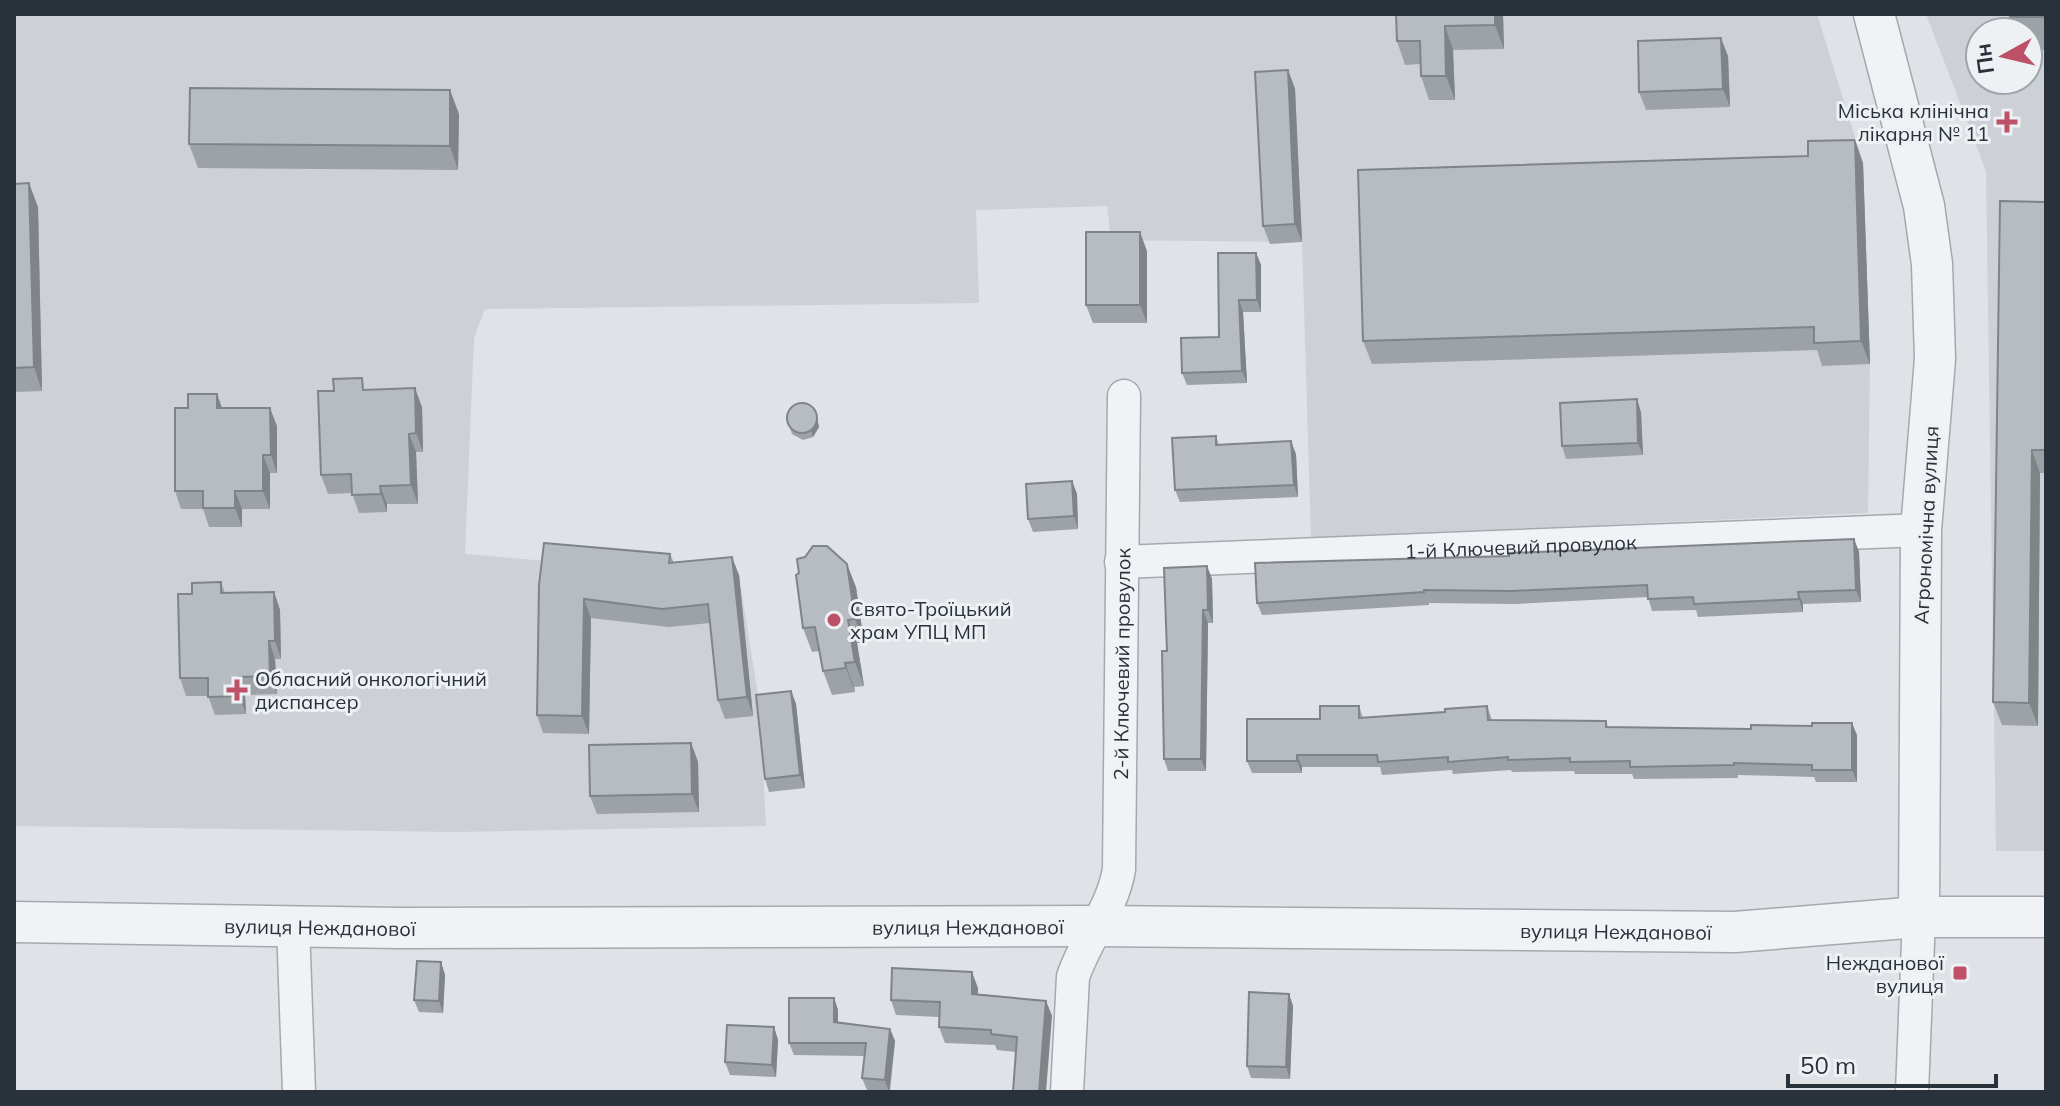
<svg xmlns="http://www.w3.org/2000/svg" width="2060" height="1106" font-family="Mulish,sans-serif">
<style>
.built{fill:#cdd1d7;fill-rule:evenodd}
.lines{fill:none;stroke-linecap:round;stroke-linejoin:round}
.minor-casing{stroke:#a5a9af;stroke-width:35}
.tertiary-casing{stroke:#a5a9af;stroke-width:43}
.minor{stroke:#f1f2f5;stroke-width:32}
.tertiary{stroke:#f1f2f5;stroke-width:40}
.wall{fill:#9da2a7}
.shaded-wall{fill:#7f8488}
.building{fill:#b6bcc2;stroke:#7f8488;stroke-width:2}
.poi-dot{fill:#be5167;stroke:#eef1f4;stroke-width:3}
.labels{text-anchor:middle;dominant-baseline:central;stroke-width:6;stroke-linejoin:round;paint-order:stroke}
.poi-label{font-size:20px;fill:#29313b;stroke:#eef1f4;text-anchor:end}
.street-label{font-size:20px;fill:#29313b;stroke:#eef1f4}
</style>
<rect width="100%" height="100%" fill="#dfe2e6"/>
<g class="built">
<polygon points="14,14 1817,14 1863,163 1870,364 1868,513 1311,538 1302,242 1111,240 1107,206 976,210 979,303 485,309 474,338 465,554 677,572 691,580 739,575 760,708 766,826 455,832 14,826"/>
<path d="M1926 14H2046V851H1996L1986 171ZM1980 32H2028V80H1980Z"/>
</g>
<g class="lines">
<defs>
<g id="minor">
<path id="s1" d="M1121 562 1921 530"/>
<polyline points="293,926 299,1092"/>
<path id="s2" d="M1067 1092 1073 977C1085 940 1113 908 1119 869L1124 396"/>
<polyline points="1912,1092 1919,917"/>
</g>
<g id="tertiary">
<polyline points="1874,14 1924,206 1932,264 1935,359 1921,530 1919,917"/>
<path id="s3" d="M14 922 399 928 1096 926 1735 932 1919 917H2046"/>
</g>
</defs>
<use href="#minor" class="minor-casing"/>
<use href="#tertiary" class="tertiary-casing"/>
<use href="#minor" class="minor"/>
<use href="#tertiary" class="tertiary"/>
</g>
<g class="wall">
<polygon points="1396,14 1503,14 1504,49 1453,50 1455,100 1429,100 1421,76 1421,64 1405,65 1397,41"/>
<polygon points="2046,14 2046,50 2028,50 2028,32 2015,32 2010,17"/>
<polygon points="1728,56 1730,107 1646,110 1639,92"/>
<polygon points="1288,70 1295,89 1302,242 1270,244 1263,226"/>
<polygon points="459,114 458,170 198,168 189,144"/>
<polygon points="1863,163 1870,364 1822,366 1817,350 1372,364 1363,341"/>
<polygon points="14,184 38,207 42,391 14,392"/>
<polygon points="2046,202 2046,473 2040,473 2038,726 2002,725 1993,702"/>
<polygon points="1147,251 1147,323 1093,323 1086,305"/>
<polygon points="1256,253 1261,265 1261,312 1243,312 1247,383 1187,385 1182,373 1219,337"/>
<polygon points="367,390 422,407 423,452 416,452 418,504 387,504 387,512 359,513 352,493 328,494 321,475"/>
<polygon points="222,408 277,426 277,473 270,473 270,509 242,509 242,527 209,527 203,509 181,509 175,491"/>
<polygon points="815,409 819,427 813,437 803,440 792,434 786,416"/>
<polygon points="1641,412 1643,455 1566,459 1562,446"/>
<polygon points="1216,436 1219,445 1296,454 1298,497 1180,502 1175,490"/>
<polygon points="1072,481 1077,494 1078,529 1033,532 1028,519"/>
<polygon points="1854,539 1859,552 1861,602 1803,604 1803,612 1698,617 1696,610 1652,611 1648,597 1515,604 1429,603 1429,605 1262,615 1257,603 1509,556"/>
<polygon points="670,554 674,563 739,575 753,716 725,719 718,700 710,623 669,627 591,618 589,734 543,733 537,715 539,585"/>
<polygon points="1207,566 1212,579 1213,623 1208,623 1206,771 1168,771 1164,759 1167,651"/>
<polygon points="221,582 225,593 274,592 280,610 281,659 275,659 277,694 245,695 246,714 215,715 208,696 186,696 180,678 192,594"/>
<polygon points="856,587 864,643 857,643 864,686 854,687 855,692 832,695 823,671 820,651 812,652 803,628"/>
<polygon points="791,691 796,704 805,788 769,792 765,779"/>
<polygon points="1359,706 1363,718 1445,712 1487,706 1492,720 1606,721 1608,727 1751,729 1857,735 1857,782 1816,782 1814,777 1738,775 1738,778 1634,779 1632,774 1575,774 1574,771 1512,772 1511,770 1453,774 1452,770 1382,775 1380,767 1302,767 1302,773 1252,773 1247,761 1320,719"/>
<polygon points="691,743 698,762 699,812 597,814 590,796"/>
<polygon points="441,962 445,975 443,1013 419,1012 414,1000"/>
<polygon points="978,988 978,994 1046,1001 1052,1016 1016,1052 997,1050 995,1045 945,1043 939,1027 939,1017 896,1015 891,1000"/>
<polygon points="1289,994 1293,1006 1290,1079 1251,1078 1247,1066"/>
<polygon points="834,998 838,1010 838,1022 890,1029 895,1041 890,1092 867,1090 862,1078 865,1056 794,1055 789,1043"/>
<polygon points="774,1027 778,1040 776,1077 730,1075 725,1062"/>
</g>
<g class="shaded-wall">
<polygon points="1495,14 1503,14 1504,49 1495,25"/>
<polygon points="1445,26 1453,50 1455,100 1446,76"/>
<polygon points="1721,38 1728,56 1730,107 1723,89"/>
<polygon points="1288,70 1295,89 1302,242 1295,224"/>
<polygon points="450,90 459,114 458,170 450,146"/>
<polygon points="1855,140 1863,163 1870,364 1861,341"/>
<polygon points="29,183 38,207 42,391 34,367"/>
<polygon points="1140,232 1147,251 1147,323 1140,305"/>
<polygon points="1256,253 1261,265 1261,312 1257,300"/>
<polygon points="1239,300 1243,312 1247,383 1242,371"/>
<polygon points="415,388 422,407 423,452 416,433"/>
<polygon points="217,394 224,413 217,408"/>
<polygon points="1637,399 1641,412 1643,455 1638,443"/>
<polygon points="270,408 277,426 277,473 271,455"/>
<polygon points="815,409 819,427 813,437 811,431"/>
<polygon points="409,434 416,452 418,504 411,485"/>
<polygon points="1291,441 1296,454 1298,497 1294,485"/>
<polygon points="2032,450 2040,473 2038,726 2029,703"/>
<polygon points="263,455 270,473 270,509 263,491"/>
<polygon points="1072,481 1077,494 1078,529 1074,516"/>
<polygon points="380,486 387,504 387,512 381,494"/>
<polygon points="235,491 242,509 242,527 235,508"/>
<polygon points="1854,539 1859,552 1861,602 1856,590"/>
<polygon points="732,557 739,575 753,716 747,697"/>
<polygon points="847,564 856,587 864,643 855,619"/>
<polygon points="1207,566 1212,579 1213,623 1208,610"/>
<polygon points="274,592 280,610 281,659 275,641"/>
<polygon points="1798,592 1803,604 1803,612 1799,599"/>
<polygon points="584,599 591,618 589,734 582,716"/>
<polygon points="1203,610 1208,623 1206,771 1201,759"/>
<polygon points="848,620 857,643 864,686 855,662"/>
<polygon points="269,641 275,659 277,694 270,676"/>
<polygon points="845,663 854,687 855,692 846,668"/>
<polygon points="239,677 245,695 246,714 239,696"/>
<polygon points="791,691 796,704 805,788 800,775"/>
<polygon points="1852,723 1857,735 1857,782 1852,770"/>
<polygon points="691,743 698,762 699,812 692,794"/>
<polygon points="1297,755 1302,767 1302,773 1297,761"/>
<polygon points="441,962 445,975 443,1013 439,1001"/>
<polygon points="972,972 978,988 977,1009 972,994"/>
<polygon points="1289,994 1293,1006 1290,1079 1286,1067"/>
<polygon points="834,998 838,1010 838,1034 834,1022"/>
<polygon points="1046,1001 1052,1016 1046,1092 1039,1092"/>
<polygon points="774,1027 778,1040 776,1077 772,1065"/>
<polygon points="890,1029 895,1041 889,1092 885,1080"/>
</g>
<g class="building">
<polygon points="1396,14 1495,14 1495,25 1445,26 1446,76 1421,76 1420,41 1397,41"/>
<rect x="2010" y="14" width="36" height="3"/>
<polygon points="1721,38 1723,89 1639,92 1638,41"/>
<polygon points="1288,70 1295,224 1263,226 1255,72"/>
<polygon points="190,88 450,90 450,146 189,144"/>
<polygon points="1855,140 1861,341 1814,343 1814,327 1363,341 1358,170 1808,156 1808,141"/>
<polygon points="29,183 34,367 14,368 14,184"/>
<polygon points="2000,201 2046,202 2045,450 2032,450 2029,703 1993,702"/>
<rect x="1086" y="232" width="54" height="73"/>
<polygon points="1218,253 1256,253 1257,300 1239,300 1242,371 1182,373 1181,338 1219,337"/>
<polygon points="362,378 363,390 415,388 416,433 409,434 411,485 380,486 381,494 352,495 351,474 321,475 318,391 334,391 333,379"/>
<polygon points="188,394 217,394 217,408 270,408 271,455 263,455 263,491 235,491 235,508 203,508 203,491 175,491 175,408 188,408"/>
<polygon points="1637,399 1638,443 1562,446 1560,403"/>
<circle cx="802" cy="418" r="15"/>
<polygon points="1216,436 1216,445 1291,441 1294,485 1175,490 1172,438"/>
<polygon points="1072,481 1074,516 1028,519 1026,484"/>
<polygon points="1854,539 1856,590 1798,592 1799,599 1694,604 1693,597 1648,599 1647,585 1511,591 1424,590 1424,592 1257,603 1255,563 1509,556 1509,553"/>
<polygon points="544,543 670,554 669,563 732,557 747,697 718,700 708,604 662,609 584,599 582,716 537,715 539,585"/>
<polygon points="813,546 827,546 847,564 855,619 848,620 855,662 845,663 846,668 823,671 815,627 803,628 796,575 799,573 797,559 805,557"/>
<polygon points="1207,566 1208,610 1203,610 1201,759 1164,759 1162,651 1167,651 1164,568"/>
<polygon points="221,582 221,593 274,592 275,641 269,641 270,676 239,677 239,696 208,697 208,678 180,678 178,594 192,594 192,583"/>
<polygon points="791,691 800,775 765,779 756,695"/>
<polygon points="1320,706 1359,706 1359,718 1445,712 1445,709 1487,706 1488,720 1606,721 1606,727 1751,729 1751,725 1812,726 1812,723 1852,723 1852,770 1812,770 1812,765 1734,763 1734,765 1630,767 1630,761 1570,762 1570,758 1508,760 1508,757 1448,762 1448,757 1378,762 1377,755 1297,755 1297,761 1247,761 1247,719 1320,719"/>
<polygon points="691,743 692,794 590,796 589,745"/>
<polygon points="417,961 441,962 439,1001 414,1000"/>
<polygon points="892,968 972,972 972,994 1046,1001 1039,1092 1013,1092 1017,1037 991,1034 991,1030 939,1027 940,1002 891,1000"/>
<polygon points="1249,992 1289,994 1286,1067 1247,1066"/>
<polygon points="789,998 834,998 834,1022 890,1029 885,1080 862,1078 866,1043 789,1043"/>
<polygon points="727,1025 774,1027 772,1065 725,1062"/>
</g>
<g class="poi-dot">
<path d="M2003 110h8v8h8v8h-8v8h-8v-8h-8v-8h8z"/>
<circle cx="834" cy="620" r="8"/>
<path d="M233 678h8v8h8v8h-8v8h-8v-8h-8v-8h8z"/>
<rect x="1952" y="965" width="16" height="16" rx="4"/>
</g>
<g class="labels">
<g class="poi-label">
<text x="1989" y="110">Міська клінічна<tspan x="1989" dy="23">лікарня № 11</tspan></text>
<text x="850" y="608" text-anchor="start">Свято-Троїцький<tspan x="850" dy="23">храм УПЦ МП</tspan></text>
<text x="255" y="678" text-anchor="start">Обласний онкологічний<tspan x="255" dy="23">диспансер</tspan></text>
<text x="1944" y="962">Нежданової<tspan x="1944" dy="23">вулиця</tspan></text>
</g>
<g class="street-label">
<text transform="translate(1926 525) rotate(-87)">Агрономічна вулиця</text>
<text stroke="none"><textPath href="#s1" startOffset="400">1-й Ключевий провулок</textPath></text>
<text stroke="none"><textPath href="#s2" startOffset="438">2-й Ключевий провулок</textPath></text>
<text stroke="none"><textPath href="#s3" startOffset="306">вулиця Нежданової</textPath></text>
<text stroke="none"><textPath href="#s3" startOffset="954">вулиця Нежданової</textPath></text>
<text stroke="none"><textPath href="#s3" startOffset="1602">вулиця Нежданової</textPath></text>
</g>
</g>
<rect width="2060" height="1106" fill="none" stroke="#29313b" stroke-width="32"/>
<g transform="translate(2004 56) rotate(262)"><circle r="38" fill="#eef1f4" stroke="#9fa4aa" stroke-width="2"/>
<path d="M0-6L14 30L0 20L-14 30Z" fill="#be5167"/>
<text y="-12" font-size="22" font-weight="bold" text-anchor="middle" fill="#29313b">Пн</text>
</g>
<path d="M1788 1074v12h208v-12" fill="none" stroke="#29313b" stroke-width="4"/>
<text x="1800" y="1074" font-size="24" fill="#29313b" stroke="#eef1f4" stroke-width="6" paint-order="stroke">50 m</text>
</svg>
